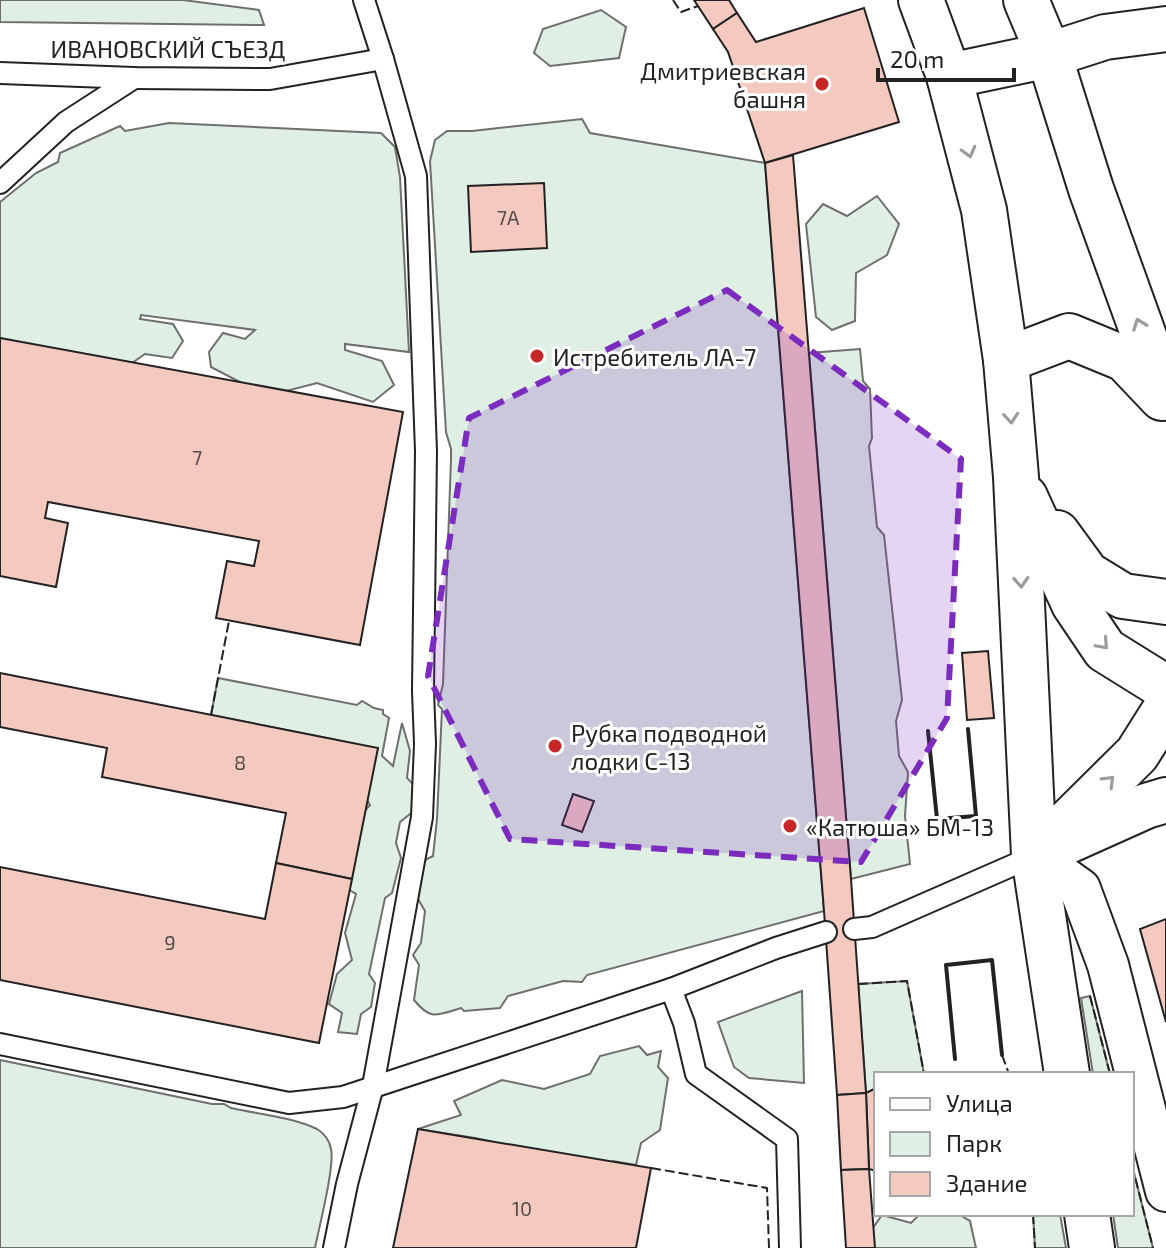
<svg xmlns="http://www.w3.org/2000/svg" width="1166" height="1248" font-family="'Exo 2',sans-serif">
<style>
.green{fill:#e0efe3;stroke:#6f6f6f;stroke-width:2}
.building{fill:#f3c9c0;stroke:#222;stroke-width:2}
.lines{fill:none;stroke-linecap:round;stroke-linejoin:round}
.lane-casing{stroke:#222;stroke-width:24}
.street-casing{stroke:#222;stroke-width:44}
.secondary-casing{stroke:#222;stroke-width:48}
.lane{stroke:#fff;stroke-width:20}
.street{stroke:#fff;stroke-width:40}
.secondary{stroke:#fff;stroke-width:44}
.fence{stroke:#222;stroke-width:2;stroke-dasharray:10 4;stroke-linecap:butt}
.wall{stroke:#222;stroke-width:4}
.oneway{stroke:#9c9c9c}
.marked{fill:#7b2cbf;fill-opacity:0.2;stroke:#7b2cbf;stroke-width:6;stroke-dasharray:16 10;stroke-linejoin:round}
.poi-dot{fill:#c62828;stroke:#fff;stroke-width:3}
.labels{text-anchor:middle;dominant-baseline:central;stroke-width:6;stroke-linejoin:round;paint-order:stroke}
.number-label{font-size:20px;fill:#564c4a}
.street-label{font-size:24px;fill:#222;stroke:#fff}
.poi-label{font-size:24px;fill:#222;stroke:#fff;text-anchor:start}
</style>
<rect width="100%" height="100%" fill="#fff"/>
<g class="green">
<polygon points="0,0 183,0 259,10 264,25 0,22"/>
<polygon points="601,10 626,27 619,58 550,66 534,53 543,29"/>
<path d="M582 119 590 133 765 163 824 911 587 975 582 982 563 981 508 996 500 1008 464 1011 461 1008C437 1015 431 1021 414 1000L419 965 413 955 421 943 425 911 418 899 423 861 433 856 437 819 442 709 438 705 443 684 451 459V449L446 432 430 161 435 140 447 131H472Z"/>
<polygon points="169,123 381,133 395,147 400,177 409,352 345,344 345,350 382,361 394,385 373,402 317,383 267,396 211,367 209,352 223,333 245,339 255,330 141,315 140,319 173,324 183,341 172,358 145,354 122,370 0,338 0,202 36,173 58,162 60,153 120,126 125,131"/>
<polygon points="877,196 899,224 887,255 856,273 855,321 832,330 816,317 806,224 823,204 847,216"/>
<polygon points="860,349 863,381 870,389 872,438 869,446 877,527 884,535 902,700 896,721 899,756 908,772 905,816 910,864 851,879 809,353"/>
<polygon points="218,678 357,705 362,701 374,708 383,710 383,714 389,718 382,756 393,766 402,723 410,751 407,778 417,788 415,810 400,822 396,843 401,858 392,893 385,898 369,974 375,983 371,1007 361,1014 357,1034 338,1032 342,1013 329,1004 337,974 352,960 345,933 356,894 331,879 345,832 370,805 358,785 336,740 211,715"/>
<polygon points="907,981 924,1074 876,1074 876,1088 866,1093 858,984"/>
<polygon points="802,991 804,1083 749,1078 734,1067 718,1022"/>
<polygon points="1090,996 1110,1074 1093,1074 1081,998"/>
<polygon points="639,1046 647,1055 661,1051 658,1067 668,1078 660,1130 641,1143 636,1165 613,1161 604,1167 475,1138 418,1129 461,1115 454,1101 502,1080 544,1089 590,1074 600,1056"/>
<path d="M0 1060 212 1104H224L231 1108C257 1114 293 1117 317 1129 324 1133 330 1141 331 1149 335 1166 319 1227 315 1248H0Z"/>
<polygon points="1132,1165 1153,1248 1118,1248 1113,1214 1132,1214"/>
<polygon points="920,1214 958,1214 970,1221 976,1248 859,1248 882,1215 911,1223"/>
<polygon points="1033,1214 1060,1214 1066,1248 1035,1248"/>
</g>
<g class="building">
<polygon points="694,0 729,0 737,13 713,29"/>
<polygon points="864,8 899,122 765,163 728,52 713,29 737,13 756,42"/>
<polygon points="793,155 851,879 866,1093 837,1095 824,911 765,163"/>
<polygon points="544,183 547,248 471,252 468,186"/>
<polygon points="0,338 403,412 360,645 216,618 227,561 254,566 259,541 48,502 45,518 68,523 56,587 0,576"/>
<polygon points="988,651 994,718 967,720 962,653"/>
<polygon points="0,673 378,748 352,879 276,863 286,813 102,777 107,748 0,727"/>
<polygon points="573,794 594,801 582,832 562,825"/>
<polygon points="276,863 352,879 319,1043 0,980 0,867 265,919"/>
<polygon points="1166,919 1166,1022 1140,929"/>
<polygon points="876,1088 876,1171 869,1169 866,1093"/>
<polygon points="866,1093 869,1169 841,1170 837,1095"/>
<polygon points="418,1129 651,1168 636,1248 393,1248"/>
<polygon points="869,1169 875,1248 846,1248 841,1170"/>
</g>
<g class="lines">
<defs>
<g id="lane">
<polyline points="0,73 134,78 270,79 383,59"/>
<polyline points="0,183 66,122 134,78"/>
<polyline points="854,929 872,927 1034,856"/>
<polyline points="671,989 684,1023 696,1074 787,1139 790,1248"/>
<polyline points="0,1044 289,1103 343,1097 671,989 776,948 826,932"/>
<polyline points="334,1248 347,1184 373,1086 422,817 425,744 423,691 426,451 416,176 383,59 364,0"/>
</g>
<polyline id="street" points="1034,856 1080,889 1108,965 1166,1191"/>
<g id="secondary">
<polyline points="921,0 949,76 984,210 1006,360 1016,477 1034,856 1067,1074"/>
<polyline points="1026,0 1049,55 1091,189 1166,397"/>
<polyline points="949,76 1049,55 1105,37 1166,29"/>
<polyline points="1006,360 1069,336 1125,359 1162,398"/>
<polyline points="1025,497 1074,604 1105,650 1166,688"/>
<polyline points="1057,533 1087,574 1123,596 1166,602"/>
<polyline points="1059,845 1146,806 1166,800"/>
<polyline points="1034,856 1137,754 1166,708"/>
<polyline points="1087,1214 1092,1248"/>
</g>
</defs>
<use href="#lane" class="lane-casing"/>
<use href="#street" class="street-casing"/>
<use href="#secondary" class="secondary-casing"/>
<use href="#lane" class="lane"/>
<use href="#street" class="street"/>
<use href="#secondary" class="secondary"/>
<g class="fence">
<polyline points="673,0 681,12 698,6"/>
<polyline points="211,715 229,621"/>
<polyline points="858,984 907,981 924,1074"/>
<polyline points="1090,996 1110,1074"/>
<polyline points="1002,1055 1009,1074"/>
<polyline points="1132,1165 1153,1248"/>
<polyline points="651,1168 767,1188 769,1248"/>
<polyline points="1033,1214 1035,1248"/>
</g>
<g class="wall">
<polyline points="928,731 937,819 976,816 968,729"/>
<polyline points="955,1059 946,965 992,960 1002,1055"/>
</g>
</g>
<defs><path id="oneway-chevron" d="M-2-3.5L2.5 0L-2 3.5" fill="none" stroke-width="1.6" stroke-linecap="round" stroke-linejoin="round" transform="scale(2)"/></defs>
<g class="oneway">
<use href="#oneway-chevron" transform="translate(969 152) rotate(75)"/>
<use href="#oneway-chevron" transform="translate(1139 324) rotate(-110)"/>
<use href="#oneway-chevron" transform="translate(1011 418) rotate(85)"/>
<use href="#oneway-chevron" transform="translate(1021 582) rotate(87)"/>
<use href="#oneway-chevron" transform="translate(1103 644) rotate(48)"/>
<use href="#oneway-chevron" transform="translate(1109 781) rotate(-45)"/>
</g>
<path class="marked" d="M727 290 961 459 947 718 861 862 510 839 428 676 469 418Z"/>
<g class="poi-dot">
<circle cx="822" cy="84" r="8"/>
<circle cx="537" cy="356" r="8"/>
<circle cx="555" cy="746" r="8"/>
<circle cx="790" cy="826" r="8"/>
</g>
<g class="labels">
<g class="number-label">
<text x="508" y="217">7А</text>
<text x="197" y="457">7</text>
<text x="240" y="762">8</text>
<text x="170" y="942">9</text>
<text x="522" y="1208">10</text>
</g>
<g class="street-label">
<text x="168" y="48">ИВАНОВСКИЙ СЪЕЗД</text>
</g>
<g class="poi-label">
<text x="806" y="70" text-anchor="end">Дмитриевская<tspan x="806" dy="28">башня</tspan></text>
<text x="553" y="356">Истребитель ЛА-7</text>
<text x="571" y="732">Рубка подводной<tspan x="571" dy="28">лодки С-13</tspan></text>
<text x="806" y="826">«Катюша» БМ-13</text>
</g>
</g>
<rect x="874" y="1072" width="260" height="144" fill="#ffffff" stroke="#a7a7a7" stroke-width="2"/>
<rect x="890" y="1098" width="40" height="12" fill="#ffffff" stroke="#a7a7a7" stroke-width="2"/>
<text x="946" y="1112" font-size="24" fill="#222222">Улица</text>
<rect x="890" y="1132" width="40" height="24" fill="#e0efe3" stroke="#a7a7a7" stroke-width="2"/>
<text x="946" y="1152" font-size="24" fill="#222222">Парк</text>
<rect x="890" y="1172" width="40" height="24" fill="#f3c9c0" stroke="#a7a7a7" stroke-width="2"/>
<text x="946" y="1192" font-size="24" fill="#222222">Здание</text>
<path d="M878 68v12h136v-12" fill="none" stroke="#222222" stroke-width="4"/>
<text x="890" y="68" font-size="24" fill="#222222" stroke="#ffffff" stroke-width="6" paint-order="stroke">20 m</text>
</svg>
